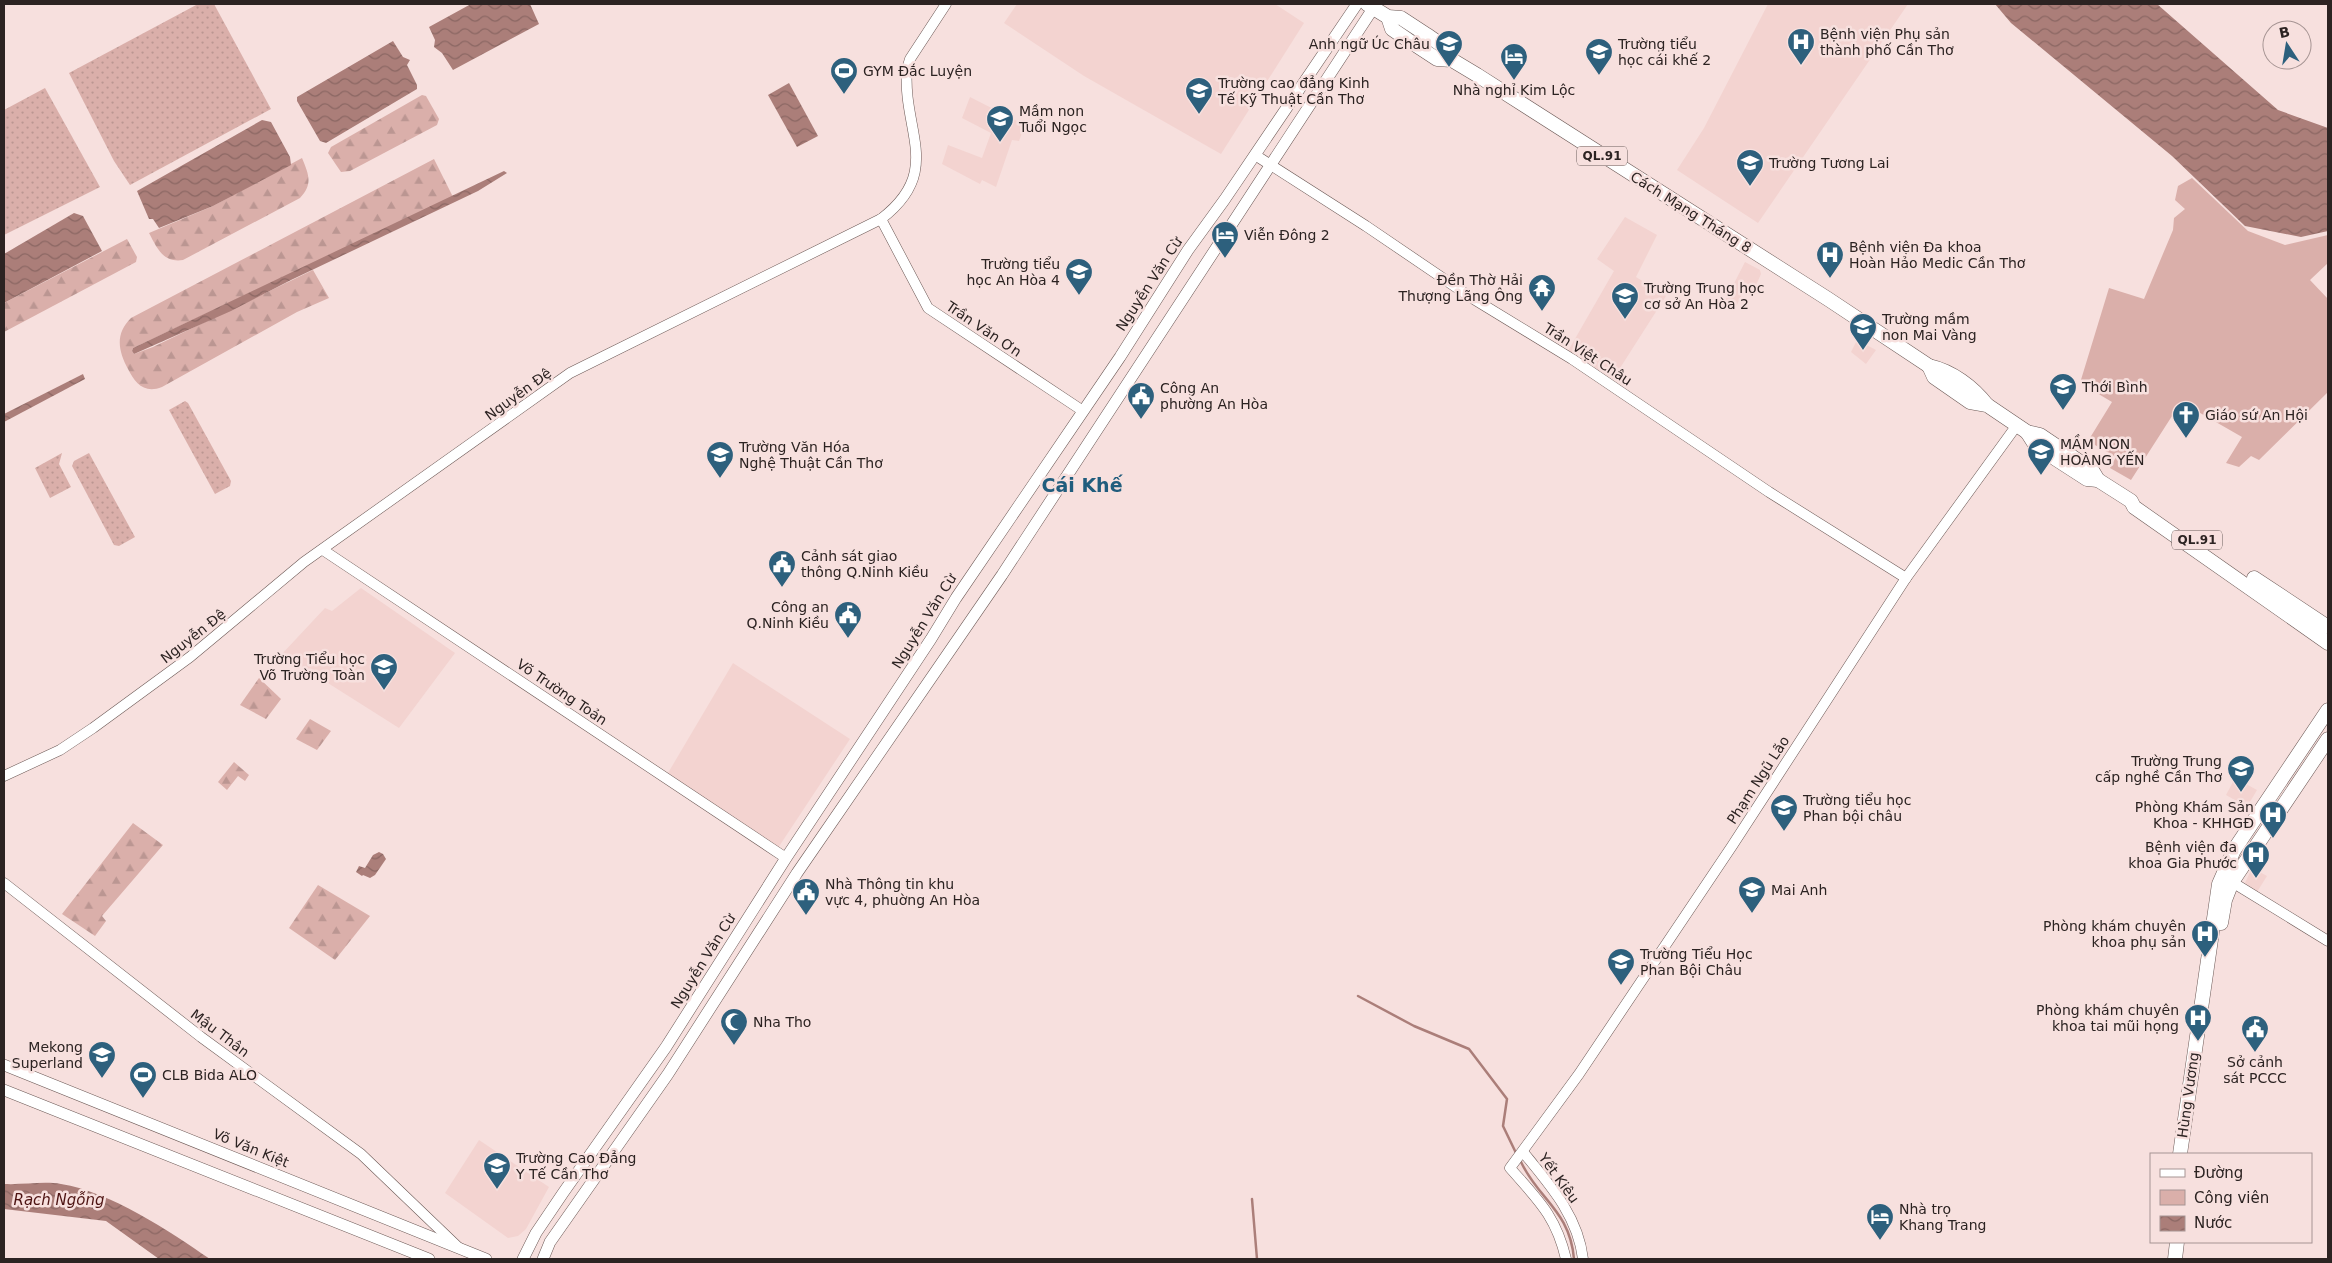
<svg xmlns="http://www.w3.org/2000/svg" width="2332" height="1263" font-family="'DejaVu Sans',sans-serif">
<style>
.built{fill:#f3d3d0}
.grass{fill:url(#grass-dots)}
.forest{fill:url(#forest-firs)}
.green{fill:#daafaa}
.water{fill:url(#water-waves)}
.lines{fill:none;stroke-linecap:round;stroke-linejoin:round}
.stream{stroke:#ab7e79;stroke-width:2.5}
.tertiary-casing{stroke:#6b5855;stroke-width:11}
.secondary-casing{stroke:#6b5855;stroke-width:12}
.trunk-casing{stroke:#6b5855;stroke-width:15}
.tertiary{stroke:#fff;stroke-width:10}
.secondary{stroke:#fff;stroke-width:11}
.trunk{stroke:#fff;stroke-width:14}
.labels{text-anchor:middle;dominant-baseline:central;stroke-width:5;stroke-linejoin:round;paint-order:stroke}
.shield{fill:#f7e0de;stroke:#695c5a;stroke-width:1}
.shield-label{font-size:12px;font-weight:bold;fill:#2c2322}
.poi-label{font-size:14px;fill:#2c2322;stroke:#f7e0de;text-anchor:start}
.street-label{font-size:14px;fill:#2c2322;stroke:#f7e0de}
.water-label{font-size:15px;font-style:italic;fill:#4d1312;stroke:#f7e0de}
.district-label{font-size:19px;font-weight:bold;fill:#215d7d;stroke:#f7e0de}
</style>
<defs>
<pattern id="grass-dots" width="8" height="8" patternUnits="userSpaceOnUse" patternTransform="scale(1.25)"><rect width="8" height="8" fill="#daafaa"/><path d="M2 2h.1M6 6h.1" fill="none" stroke="#bb9692" stroke-width="1.8" stroke-linecap="round"/></pattern>
<pattern id="forest-firs" width="22" height="20" patternUnits="userSpaceOnUse" patternTransform="scale(1.25)"><rect width="22" height="20" fill="#daafaa"/><path d="M5 1l3.5 6h-7zM16 11l3.5 6h-7z" fill="#bb9692"/></pattern>
<pattern id="water-waves" width="16" height="10" patternUnits="userSpaceOnUse" patternTransform="scale(1.25)"><rect width="16" height="10" fill="#ab7e79"/><path d="M0 5q4-4 8 0t8 0" fill="none" stroke="#8b6763"/></pattern>
</defs>
<rect width="100%" height="100%" fill="#f7e0de"/>
<g class="built">
<polygon points="1017,4 1275,4 1304,23 1221,154 1084,76 1004,23"/>
<polygon points="1768,4 1908,4 1758,223 1677,170 1704,128"/>
<polygon points="970,97 1025,125 1019,141 1012,140 996,187 982,180 980,184 942,164 948,145 982,158 991,133 962,118"/>
<polygon points="1625,217 1657,235 1636,277 1666,296 1613,379 1568,351 1614,271 1597,259"/>
<polygon points="1745,262 1760,270 1761,274 1752,294 1743,292 1735,309 1724,303"/>
<polygon points="1857,340 1876,350 1866,364 1851,352"/>
<polygon points="361,588 455,653 399,728 282,654 325,608 332,611"/>
<polygon points="733,663 850,739 778,848 668,773"/>
<polygon points="2235,778 2257,790 2247,807 2226,795"/>
<polygon points="2252,868 2267,876 2257,892 2245,883"/>
<polygon points="479,1140 549,1187 526,1229 518,1236 508,1238 445,1193"/>
</g>
<g class="grass">
<polygon points="198,4 214,4 271,109 130,185 114,161 69,73"/>
<polygon points="45,88 100,187 4,235 4,110"/>
<polygon points="185,401 188,403 231,481 230,486 215,494 169,410"/>
<polygon points="62,453 59,464 71,487 50,498 35,468"/>
<polygon points="89,453 135,537 119,546 114,545 72,466 74,461"/>
</g>
<g class="forest">
<polygon points="422,95 426,96 439,119 437,125 350,171 341,172 328,153 331,147"/>
<path d="M302 158C309 175 313 184 300 198L183 260C163 263 157 248 149 233L213 206Z"/>
<path d="M434 159 453 197 133 348 132 351 134 354 153 347 313 270 329 298 297 312 162 387C144 394 135 383 128 369 118 350 115 334 131 318Z"/>
<polygon points="127,239 137,257 136,262 4,332 4,303"/>
<polygon points="259,678 281,699 266,719 240,705"/>
<polygon points="310,719 331,731 317,750 296,739"/>
<polygon points="234,762 249,775 245,781 238,776 227,790 218,782"/>
<polygon points="133,823 163,845 102,916 106,921 95,936 62,914"/>
<polygon points="318,885 370,916 335,960 289,928"/>
</g>
<polygon class="green" points="2192,178 2248,231 2285,245 2328,235 2328,263 2310,280 2328,299 2328,392 2259,460 2251,456 2239,467 2226,463 2242,437 2181,402 2131,480 2110,468 2116,457 2088,441 2112,402 2080,383 2109,288 2144,299 2173,230 2174,218 2185,209 2175,200 2178,186"/>
<g class="water">
<polygon points="471,4 530,4 539,24 453,70 442,53 434,47 435,40 429,27"/>
<polygon points="1995,4 2157,4 2278,110 2328,128 2328,231 2301,237 2245,226 2172,156 2011,23"/>
<polygon points="393,41 403,57 410,60 407,65 417,85 417,89 326,143 320,141 297,101 297,97"/>
<polygon points="789,83 818,136 797,147 768,95"/>
<polygon points="262,120 271,122 290,157 291,165 213,206 159,228 153,219 149,219 137,191"/>
<polygon points="504,171 507,173 478,191 291,280 231,311 134,354 132,351 133,348"/>
<polygon points="74,213 83,216 102,251 4,303 4,254"/>
<polygon points="83,374 85,379 4,422 4,414"/>
<polygon points="379,852 383,854 386,859 375,875 370,878 363,875 362,876 356,872 359,866 365,868 373,855"/>
<path d="M4 1184C23 1185 43 1181 61 1184 111 1192 169 1231 210 1259H159L106 1221 4 1209Z"/>
</g>
<g class="lines">
<g class="stream">
<polyline points="1358,996 1414,1026 1469,1049 1507,1099 1503,1126 1516,1153"/>
<path d="M1521 1162C1539 1200 1570 1211 1574 1259"/>
<polyline points="1252,1199 1257,1259"/>
</g>
<defs>
<g id="tertiary">
<polyline points="1255,155 1366,226 1472,298 1572,359 1769,492 1906,578"/>
<polyline points="881,219 928,308 1083,411"/>
<polyline points="323,550 786,858"/>
<path d="M4 776 60 750 93 728 190 657 304 562 570 373 881 219C944 171 902 131 907 69L910 59 946 4"/>
<polyline points="2228,877 2232,882 2328,941"/>
<polyline points="4,883 201,1037 361,1154 459,1248"/>
<path d="M1523 1152C1550 1185 1578 1216 1583 1259"/>
<path d="M1566 1259C1556 1216 1538 1200 1510 1168L1579 1074 1732 846 1906 578 2017 425"/>
</g>
<g id="secondary">
<polyline points="4,1065 486,1259"/>
<polyline points="4,1090 429,1259"/>
<polyline points="523,1259 536,1233 563,1193 666,1047 786,858 931,639 956,598 1120,357 1188,250 1225,199 1357,4"/>
<polyline points="543,1259 550,1242 668,1074 797,873 1002,575 1376,4"/>
</g>
<g id="trunk">
<polyline points="1367,4 1388,17 1401,18 1427,35 1447,49 1452,60"/>
<path d="M1388 17 1392 29 1408 40 1437 59 1452 60 1477 75 1828 299 1929 366C1952 371 1973 387 1987 405"/>
<polyline points="1929,366 1934,377 1970,402 1987,405 2027,432 2040,435 2092,470 2098,480 2131,501 2134,507 2328,643"/>
<polyline points="2027,432 2034,443 2056,459 2087,479 2098,480"/>
<polyline points="2254,578 2328,627"/>
<polyline points="2221,923 2225,900 2232,882 2328,739"/>
<polyline points="2180,1154 2219,884 2234,850 2328,710"/>
<polyline points="2175,1259 2177,1242"/>
</g>
</defs>
<use href="#tertiary" class="tertiary-casing"/>
<use href="#secondary" class="secondary-casing"/>
<use href="#trunk" class="trunk-casing"/>
<use href="#tertiary" class="tertiary"/>
<use href="#secondary" class="secondary"/>
<use href="#trunk" class="trunk"/>
</g>
<defs>
<symbol id="hospital-pin" viewBox="-11 -11 22 30"><path d="M0 17L-7.5 6A9.5 9.5 0 1 1 7.5 6Z" fill="#2d607d" stroke="#f7e0de"/><path d="M-5-5h3v3.5h4V-5h3V5h-3V1.5h-4V5h-3Z" fill="#fff"/></symbol>
<symbol id="school-pin" viewBox="-11 -11 22 30"><path d="M0 17L-7.5 6A9.5 9.5 0 1 1 7.5 6Z" fill="#2d607d" stroke="#f7e0de"/><path d="M0-5L7-2L0 1L-7-2ZM-4 1L0 2.5L4 1V4Q0 6-4 4Z" fill="#fff"/></symbol>
<symbol id="hotel-pin" viewBox="-11 -11 22 30"><path d="M0 17L-7.5 6A9.5 9.5 0 1 1 7.5 6Z" fill="#2d607d" stroke="#f7e0de"/><path d="M-6-4.5h1.5V1H6V5H4.5V3h-9V5H-6ZM-4 0a1.8 1.8 0 1 1 3.6 0ZM.5 0V-2.5h3Q6-2.5 6 0Z" fill="#fff"/></symbol>
<symbol id="stadium-pin" viewBox="-11 -11 22 30"><path d="M0 17L-7.5 6A9.5 9.5 0 1 1 7.5 6Z" fill="#2d607d" stroke="#f7e0de"/><path d="M0-5a6.5 5 0 1 0 0 10a6.5 5 0 1 0 0-10ZM-3.5-1.8h7v3.6h-7Z" fill="#fff"/></symbol>
<symbol id="university-pin" viewBox="-11 -11 22 30"><path d="M0 17L-7.5 6A9.5 9.5 0 1 1 7.5 6Z" fill="#2d607d" stroke="#f7e0de"/><path d="M0-5L7-2L0 1L-7-2ZM-4 1L0 2.5L4 1V4Q0 6-4 4Z" fill="#fff"/></symbol>
<symbol id="temple-pin" viewBox="-11 -11 22 30"><path d="M0 17L-7.5 6A9.5 9.5 0 1 1 7.5 6Z" fill="#2d607d" stroke="#f7e0de"/><path d="M0-6L5-2H3V0L6.5 2.5H4V6H1.5V3h-3V6H-4V2.5H-6.5L-3 0V-2H-5Z" fill="#fff"/></symbol>
<symbol id="civic-pin" viewBox="-11 -11 22 30"><path d="M0 17L-7.5 6A9.5 9.5 0 1 1 7.5 6Z" fill="#2d607d" stroke="#f7e0de"/><path d="M-.6-6.5H3V-4.5H.6V-3L4-1V1h2V6H-6V1h2V-1L-.6-3ZM-1.2 2.5V6h2.4V2.5Z" fill="#fff"/></symbol>
<symbol id="church-pin" viewBox="-11 -11 22 30"><path d="M0 17L-7.5 6A9.5 9.5 0 1 1 7.5 6Z" fill="#2d607d" stroke="#f7e0de"/><path d="M-1.2-6h2.4v3.5h3.3v2.4h-3.3V6h-2.4V-.1h-3.3v-2.4h3.3Z" fill="#fff"/></symbol>
<symbol id="mosque-pin" viewBox="-11 -11 22 30"><path d="M0 17L-7.5 6A9.5 9.5 0 1 1 7.5 6Z" fill="#2d607d" stroke="#f7e0de"/><path d="M3.5-4.9A6 6 0 1 0 3.5 4.9A5 5 0 1 1 3.5-4.9Z" fill="#fff"/></symbol>
</defs>
<g fill-rule="evenodd">
<use href="#hospital-pin" x="1785" y="26" width="32" height="43"/>
<use href="#school-pin" x="1433" y="28" width="32" height="43"/>
<use href="#school-pin" x="1583" y="36" width="32" height="43"/>
<use href="#hotel-pin" x="1498" y="41" width="32" height="43"/>
<use href="#stadium-pin" x="828" y="55" width="32" height="43"/>
<use href="#university-pin" x="1183" y="75" width="32" height="43"/>
<use href="#school-pin" x="984" y="103" width="32" height="43"/>
<use href="#school-pin" x="1734" y="147" width="32" height="43"/>
<use href="#hotel-pin" x="1209" y="219" width="32" height="43"/>
<use href="#hospital-pin" x="1814" y="239" width="32" height="43"/>
<use href="#school-pin" x="1063" y="256" width="32" height="43"/>
<use href="#temple-pin" x="1526" y="272" width="32" height="43"/>
<use href="#university-pin" x="1609" y="280" width="32" height="43"/>
<use href="#school-pin" x="1847" y="311" width="32" height="43"/>
<use href="#school-pin" x="2047" y="371" width="32" height="43"/>
<use href="#civic-pin" x="1125" y="380" width="32" height="43"/>
<use href="#church-pin" x="2170" y="399" width="32" height="43"/>
<use href="#school-pin" x="2025" y="436" width="32" height="43"/>
<use href="#school-pin" x="704" y="439" width="32" height="43"/>
<use href="#civic-pin" x="766" y="548" width="32" height="43"/>
<use href="#civic-pin" x="832" y="599" width="32" height="43"/>
<use href="#school-pin" x="368" y="651" width="32" height="43"/>
<use href="#university-pin" x="2225" y="753" width="32" height="43"/>
<use href="#school-pin" x="1768" y="792" width="32" height="43"/>
<use href="#hospital-pin" x="2257" y="799" width="32" height="43"/>
<use href="#hospital-pin" x="2240" y="839" width="32" height="43"/>
<use href="#school-pin" x="1736" y="874" width="32" height="43"/>
<use href="#civic-pin" x="790" y="876" width="32" height="43"/>
<use href="#hospital-pin" x="2189" y="918" width="32" height="43"/>
<use href="#school-pin" x="1605" y="946" width="32" height="43"/>
<use href="#hospital-pin" x="2182" y="1002" width="32" height="43"/>
<use href="#mosque-pin" x="718" y="1006" width="32" height="43"/>
<use href="#civic-pin" x="2239" y="1013" width="32" height="43"/>
<use href="#school-pin" x="86" y="1039" width="32" height="43"/>
<use href="#stadium-pin" x="127" y="1059" width="32" height="43"/>
<use href="#university-pin" x="481" y="1150" width="32" height="43"/>
<use href="#hotel-pin" x="1864" y="1201" width="32" height="43"/>
</g>
<g class="labels">
<g class="shield">
<rect x="1577" y="146.5" width="50" height="19" rx="4"/>
<rect x="2172" y="530.5" width="50" height="19" rx="4"/>
</g>
<g class="shield-label">
<text x="1602" y="156">QL.91</text>
<text x="2197" y="540">QL.91</text>
</g>
<g class="poi-label">
<text x="1820" y="34">Bệnh viện Phụ sản<tspan x="1820" dy="16">thành phố Cần Thơ</tspan></text>
<text x="1430" y="44" text-anchor="end">Anh ngữ Úc Châu</text>
<text x="1618" y="44">Trường tiểu<tspan x="1618" dy="16">học cái khế 2</tspan></text>
<text x="863" y="71">GYM Đắc Luyện</text>
<text x="1218" y="83">Trường cao đẳng Kinh<tspan x="1218" dy="16">Tế Kỹ Thuật Cần Thơ</tspan></text>
<text x="1514" y="90" text-anchor="middle">Nhà nghỉ Kim Lộc</text>
<text x="1019" y="111">Mầm non<tspan x="1019" dy="16">Tuổi Ngọc</tspan></text>
<text x="1769" y="163">Trường Tương Lai</text>
<text x="1244" y="235">Viễn Đông 2</text>
<text x="1849" y="247">Bệnh viện Đa khoa<tspan x="1849" dy="16">Hoàn Hảo Medic Cần Thơ</tspan></text>
<text x="1060" y="264" text-anchor="end">Trường tiểu<tspan x="1060" dy="16">học An Hòa 4</tspan></text>
<text x="1523" y="280" text-anchor="end">Đền Thờ Hải<tspan x="1523" dy="16">Thượng Lãng Ông</tspan></text>
<text x="1644" y="288">Trường Trung học<tspan x="1644" dy="16">cơ sở An Hòa 2</tspan></text>
<text x="1882" y="319">Trường mầm<tspan x="1882" dy="16">non Mai Vàng</tspan></text>
<text x="2082" y="387">Thới Bình</text>
<text x="1160" y="388">Công An<tspan x="1160" dy="16">phường An Hòa</tspan></text>
<text x="2205" y="415">Giáo sứ An Hội</text>
<text x="2060" y="444">MẦM NON<tspan x="2060" dy="16">HOÀNG YẾN</tspan></text>
<text x="739" y="447">Trường Văn Hóa<tspan x="739" dy="16">Nghệ Thuật Cần Thơ</tspan></text>
<text x="801" y="556">Cảnh sát giao<tspan x="801" dy="16">thông Q.Ninh Kiều</tspan></text>
<text x="829" y="607" text-anchor="end">Công an<tspan x="829" dy="16">Q.Ninh Kiều</tspan></text>
<text x="365" y="659" text-anchor="end">Trường Tiểu học<tspan x="365" dy="16">Võ Trường Toàn</tspan></text>
<text x="2222" y="761" text-anchor="end">Trường Trung<tspan x="2222" dy="16">cấp nghề Cần Thơ</tspan></text>
<text x="1803" y="800">Trường tiểu học<tspan x="1803" dy="16">Phan bội châu</tspan></text>
<text x="2254" y="807" text-anchor="end">Phòng Khám Sản<tspan x="2254" dy="16">Khoa - KHHGĐ</tspan></text>
<text x="2237" y="847" text-anchor="end">Bệnh viện đa<tspan x="2237" dy="16">khoa Gia Phước</tspan></text>
<text x="825" y="884">Nhà Thông tin khu<tspan x="825" dy="16">vực 4, phuờng An Hòa</tspan></text>
<text x="1771" y="890">Mai Anh</text>
<text x="2186" y="926" text-anchor="end">Phòng khám chuyên<tspan x="2186" dy="16">khoa phụ sản</tspan></text>
<text x="1640" y="954">Trường Tiểu Học<tspan x="1640" dy="16">Phan Bội Châu</tspan></text>
<text x="2179" y="1010" text-anchor="end">Phòng khám chuyên<tspan x="2179" dy="16">khoa tai mũi họng</tspan></text>
<text x="753" y="1022">Nha Tho</text>
<text x="83" y="1047" text-anchor="end">Mekong<tspan x="83" dy="16">Superland</tspan></text>
<text x="2255" y="1062" text-anchor="middle">Sở cảnh<tspan x="2255" dy="16">sát PCCC</tspan></text>
<text x="162" y="1075">CLB Bida ALO</text>
<text x="516" y="1158">Trường Cao Đẳng<tspan x="516" dy="16">Y Tế Cần Thơ</tspan></text>
<text x="1899" y="1209">Nhà trọ<tspan x="1899" dy="16">Khang Trang</tspan></text>
</g>
<g class="street-label">
<text transform="translate(1691 212) rotate(32)">Cách Mạng Tháng 8</text>
<text transform="translate(1149 284) rotate(-57)">Nguyễn Văn Cừ</text>
<text transform="translate(984 329) rotate(34)">Trần Văn Ơn</text>
<text transform="translate(1588 354) rotate(33)">Trần Việt Châu</text>
<text transform="translate(518 394) rotate(-36)">Nguyễn Đệ</text>
<text transform="translate(924 621) rotate(-58)">Nguyễn Văn Cừ</text>
<text transform="translate(193 636) rotate(-38)">Nguyễn Đệ</text>
<text transform="translate(562 692) rotate(34)">Võ Trường Toản</text>
<text transform="translate(1758 780) rotate(-57)">Phạm Ngũ Lão</text>
<text transform="translate(703 961) rotate(-58)">Nguyễn Văn Cừ</text>
<text transform="translate(220 1033) rotate(37)">Mậu Thân</text>
<text transform="translate(2188 1095) rotate(-82)">Hùng Vương</text>
<text transform="translate(251 1148) rotate(22)">Võ Văn Kiệt</text>
<text transform="translate(1559 1178) rotate(54)">Yết Kiêu</text>
</g>
<g class="water-label">
<text x="59" y="1200">Rạch Ngỗng</text>
</g>
<g class="district-label">
<text x="1082" y="485">Cái Khế</text>
</g>
</g>
<rect width="2332" height="1263" fill="none" stroke="#2c2322" stroke-width="10"/>
<rect x="2150" y="1153" width="162" height="90" fill="#f7e0de" stroke="#a69493"/>
<rect x="2160" y="1169" width="25" height="8" fill="#ffffff" stroke="#a69493"/>
<text x="2194" y="1178" font-size="15" fill="#2c2322">Đường</text>
<rect x="2160" y="1190" width="25" height="15" fill="#daafaa" stroke="#a69493"/>
<text x="2194" y="1203" font-size="15" fill="#2c2322">Công viên</text>
<rect x="2160" y="1216" width="25" height="15" fill="url(#water-waves)" stroke="#a69493"/>
<text x="2194" y="1228" font-size="15" fill="#2c2322">Nước</text>
<g transform="translate(2287 45) rotate(348)"><circle r="24" fill="#f7e0de" stroke="#a69493"/>
<path d="M0-4L9 19L0 12L-9 19Z" fill="#2d607d"/>
<text y="-8" font-size="14" font-weight="bold" text-anchor="middle" fill="#2c2322">B</text>
</g>
</svg>
